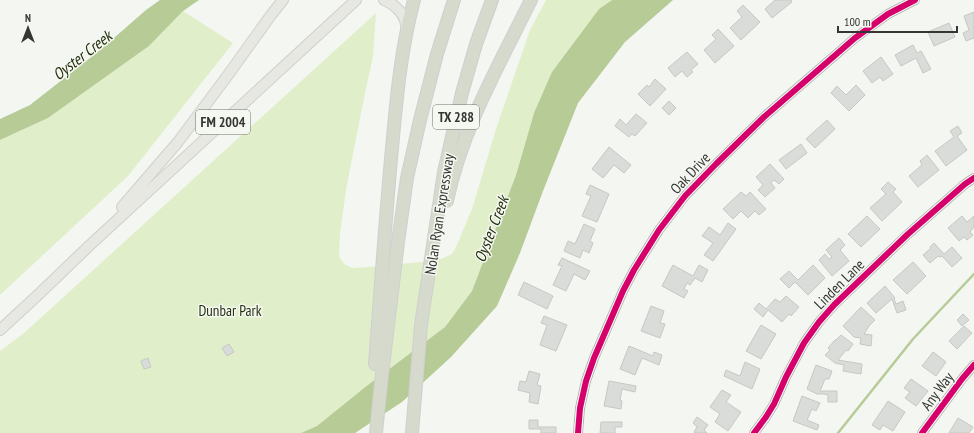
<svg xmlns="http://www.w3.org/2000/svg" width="974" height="433" font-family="'PT Sans Narrow',sans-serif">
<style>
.green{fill:#e0efc9}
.water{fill:#b7cb97}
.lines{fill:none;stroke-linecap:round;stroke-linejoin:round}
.stream{stroke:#b7cb97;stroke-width:2.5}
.building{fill:#dadcd9;stroke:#c6c8c4}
.minor-casing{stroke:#b4b6b3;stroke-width:10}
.major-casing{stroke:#cfd0ce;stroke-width:12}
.highway-casing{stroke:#cfd0ce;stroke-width:14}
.minor{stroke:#fdfefd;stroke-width:8}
.major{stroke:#e6e8e1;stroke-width:10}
.highway{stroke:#d5dacd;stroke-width:12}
.cycleway-casing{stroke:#f4f8f0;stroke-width:8}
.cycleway{stroke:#d6006c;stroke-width:6}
.labels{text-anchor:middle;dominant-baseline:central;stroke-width:3;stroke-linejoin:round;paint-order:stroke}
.shield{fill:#f4f8f0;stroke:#6e706c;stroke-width:1}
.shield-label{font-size:14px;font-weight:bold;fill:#353634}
.street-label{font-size:15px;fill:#353634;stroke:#f4f8f0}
.park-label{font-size:15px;fill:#263112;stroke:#f4f8f0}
.water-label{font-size:16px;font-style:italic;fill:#253010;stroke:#f4f8f0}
</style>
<rect width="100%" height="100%" fill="#f4f6f2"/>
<g class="green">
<polygon points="546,0 612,0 599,9 534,113 516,175 472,291 445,327 364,388 317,426 301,433 0,433 0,351 24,333 376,13 373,56 362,108 346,190 340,234 339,256 344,264 352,268 369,267 432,261 443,258 452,254 456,247 472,209 496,129 530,30"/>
<polygon points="183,11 233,43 128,176 0,295 0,140 48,118 149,46"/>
</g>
<g class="water">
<polygon points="160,0 199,0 183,11 149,46 48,118 0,140 0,119 30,105 99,51 146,10"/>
<polygon points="612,0 673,0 625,42 578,103 543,191 520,253 497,306 451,357 402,402 355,433 301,433 317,426 364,388 445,327 472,291 516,175 534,113 552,72 599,9"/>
</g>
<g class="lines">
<polyline class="stream" points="838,433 913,339 974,274"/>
</g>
<g class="building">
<polygon points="775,0 791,0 792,2 772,18 765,9"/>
<polygon points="743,5 760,22 741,40 730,28 742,17 737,11"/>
<polygon points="974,12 974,38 966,41 963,33 969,30 964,16"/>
<polygon points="949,23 955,37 934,46 928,32"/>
<polygon points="718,29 734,46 715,63 704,50 716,39 712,35"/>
<polygon points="913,45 917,53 921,51 931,69 923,73 916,58 901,66 895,55"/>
<polygon points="687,52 698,64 691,70 693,72 687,77 682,71 675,77 668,68"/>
<polygon points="881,57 893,74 883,81 880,77 872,83 863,71"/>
<polygon points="655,79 666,89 650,106 638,94 647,85 649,87"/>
<polygon points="856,85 865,95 849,111 831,93 837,86 846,95"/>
<polygon points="669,101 676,108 669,115 662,108"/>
<polygon points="636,114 647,123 635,136 632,134 629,137 615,126 620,119 626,125"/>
<polygon points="827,120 835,129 815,148 806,139"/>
<polygon points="958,126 962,133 957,136 967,150 946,166 935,151 954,137 950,131"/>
<polygon points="801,144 807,153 786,169 779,160"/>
<polygon points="609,147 631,165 624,173 614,165 603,178 592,169"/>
<polygon points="927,155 939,170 918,187 909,176 922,165 920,161"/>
<polygon points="770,164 784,179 779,184 774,180 771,183 775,188 765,197 758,190 763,185 756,177"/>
<polygon points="888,182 896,189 893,192 902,202 882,221 870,208 886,194 881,189"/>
<polygon points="590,185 609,194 597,222 582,216 591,196 586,194"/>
<polygon points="741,192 746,196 750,192 766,209 759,215 755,211 748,218 741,211 733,219 723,209"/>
<polygon points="867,216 880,229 861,247 848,234"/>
<polygon points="962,216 967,222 974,216 974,227 970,232 973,235 967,240 964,237 959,241 948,228"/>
<polygon points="728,223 736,229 713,261 704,255 713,243 702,236 709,227 720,235"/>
<polygon points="584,224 595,229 590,241 593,243 589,253 583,250 580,258 564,251 568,241 575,244"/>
<polygon points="839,238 845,245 840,250 849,261 832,276 819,260 825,254 829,259 832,257 826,250"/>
<polygon points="934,243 944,254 952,247 962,258 952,267 942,256 940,257 938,256 930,263 923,255 931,248 930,247"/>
<polygon points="562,258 590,271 585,280 574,274 566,291 553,285 562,266 558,265"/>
<polygon points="913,262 926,276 907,294 893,280"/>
<polygon points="673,265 693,276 699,265 708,270 702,282 695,278 690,285 687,283 684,289 688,291 684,298 662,286"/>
<polygon points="813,265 825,278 808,295 795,282 789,288 780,279 789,271 798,280"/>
<polygon points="524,282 553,296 547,309 518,295"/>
<polygon points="885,286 895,298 894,299 896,304 903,301 906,310 897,313 892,299 876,313 867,303"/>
<polygon points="786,296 799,307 791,316 789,314 782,322 768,310 763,317 754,309 759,303 766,309 775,299 780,302"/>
<polygon points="651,306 664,311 660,323 665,324 660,338 641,331"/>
<polygon points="861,307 875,320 869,326 864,334 872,335 871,346 860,344 861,338 854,337 843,326"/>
<polygon points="963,314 969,320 962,326 957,320"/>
<polygon points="544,316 567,325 556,351 540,345 547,325 541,323"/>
<polygon points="761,325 776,334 761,359 746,351"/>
<polygon points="964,326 972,333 957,349 949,341"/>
<polygon points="841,335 853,344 848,351 846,350 838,360 862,364 861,374 843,371 844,365 835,363 825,355 830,350 828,348 835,340 836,340"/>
<polygon points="229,344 234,352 227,356 222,348"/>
<polygon points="629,346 653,356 654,352 662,355 659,365 642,358 635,375 620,369"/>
<polygon points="933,352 946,362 936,376 922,366"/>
<polygon points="148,358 151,367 144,369 141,361"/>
<polygon points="745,362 760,369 752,389 724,376 726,370 740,376"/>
<polygon points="816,365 832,371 829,379 825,379 820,391 837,391 837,402 828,402 828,395 824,394 817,394 807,389"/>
<polygon points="529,371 540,374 537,385 541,386 538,404 529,402 530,393 518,390 520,381 526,382"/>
<polygon points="911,379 928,391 916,406 905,398 910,392 904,388"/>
<polygon points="609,381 636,386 635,392 622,389 620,400 622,401 621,409 604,406"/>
<polygon points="722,390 731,395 726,402 741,412 728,431 715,422 720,414 710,407"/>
<polygon points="802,396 820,403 816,411 812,409 807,420 819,425 817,430 793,421"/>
<polygon points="888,401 905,412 893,431 883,425 880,430 872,425"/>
<polygon points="697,417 708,425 704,430 707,433 695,433 694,432 697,427 693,423"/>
<polygon points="958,418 973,427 969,433 949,433"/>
<polygon points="529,420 538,420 538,427 556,427 556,433 541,433 541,429 529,429"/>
<polygon points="601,422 622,422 622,427 615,427 615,433 600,433"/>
</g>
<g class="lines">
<defs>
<g id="minor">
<polyline points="578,433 580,408 586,381 594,358 623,291 634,270 659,230 685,196 716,164 764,117 855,38 888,14 915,0"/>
<polyline points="754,433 766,417 774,404 786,377 804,343 819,322 834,305 908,234 965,184 974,178"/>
<polyline points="922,433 962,379 974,365"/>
</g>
<g id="major">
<path d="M384 0C392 3 402 11 405 20 406 23 406 27 407 30"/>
<polyline points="122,207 178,142 228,75 271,15 283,0"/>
<polyline points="0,330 39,294 90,245 356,0"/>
</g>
<g id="highway">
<path d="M447 201C462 129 499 65 531 0"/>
<path d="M375 364C380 295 385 227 391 159 396 105 400 52 414 0"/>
<polyline points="376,433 381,383 398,242 407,178 420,120 437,54 454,0"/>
<polyline points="412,433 421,325 444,172 462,93 476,44 492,0"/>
</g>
</defs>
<use href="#minor" class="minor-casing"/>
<use href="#major" class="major-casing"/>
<use href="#highway" class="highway-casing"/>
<use href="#minor" class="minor"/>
<use href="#major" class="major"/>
<use href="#highway" class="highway"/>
<defs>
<g id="cycleway">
<polyline points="578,433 580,408 586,381 594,358 623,291 634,270 659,230 685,196 716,164 764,117 855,38 888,14 915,0"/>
<polyline points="754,433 766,417 774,404 786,377 804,343 819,322 834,305 908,234 965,184 974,178"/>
<polyline points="922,433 962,379 974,365"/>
</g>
</defs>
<use href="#cycleway" class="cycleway-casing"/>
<use href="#cycleway" class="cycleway"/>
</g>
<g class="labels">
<g class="shield">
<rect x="433" y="105" width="46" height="24" rx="3"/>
<rect x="196" y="110" width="54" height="24" rx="3"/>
</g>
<g class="shield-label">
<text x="456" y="117">TX 288</text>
<text x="223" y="122">FM 2004</text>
</g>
<g class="street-label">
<text transform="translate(690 173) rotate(-47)">Oak Drive</text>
<text transform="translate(439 214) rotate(-81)">Nolan Ryan Expressway</text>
<text transform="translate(839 284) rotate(-45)">Linden Lane</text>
<text transform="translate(937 391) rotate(-53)">Any Way</text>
</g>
<g class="park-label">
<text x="230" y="310">Dunbar Park</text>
</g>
<g class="water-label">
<text transform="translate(82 55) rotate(-38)">Oyster Creek</text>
<text transform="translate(491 229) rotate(-69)">Oyster Creek</text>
</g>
</g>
<g transform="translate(28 28)" stroke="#f4f8f0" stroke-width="3" paint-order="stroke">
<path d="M0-3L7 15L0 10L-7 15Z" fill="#353634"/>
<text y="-6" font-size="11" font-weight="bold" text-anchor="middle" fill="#353634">N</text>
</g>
<path d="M838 26v6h119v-6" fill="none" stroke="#353634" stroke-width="2"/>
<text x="844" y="26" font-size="12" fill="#353634" stroke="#f4f8f0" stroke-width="3" paint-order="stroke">100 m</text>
</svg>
